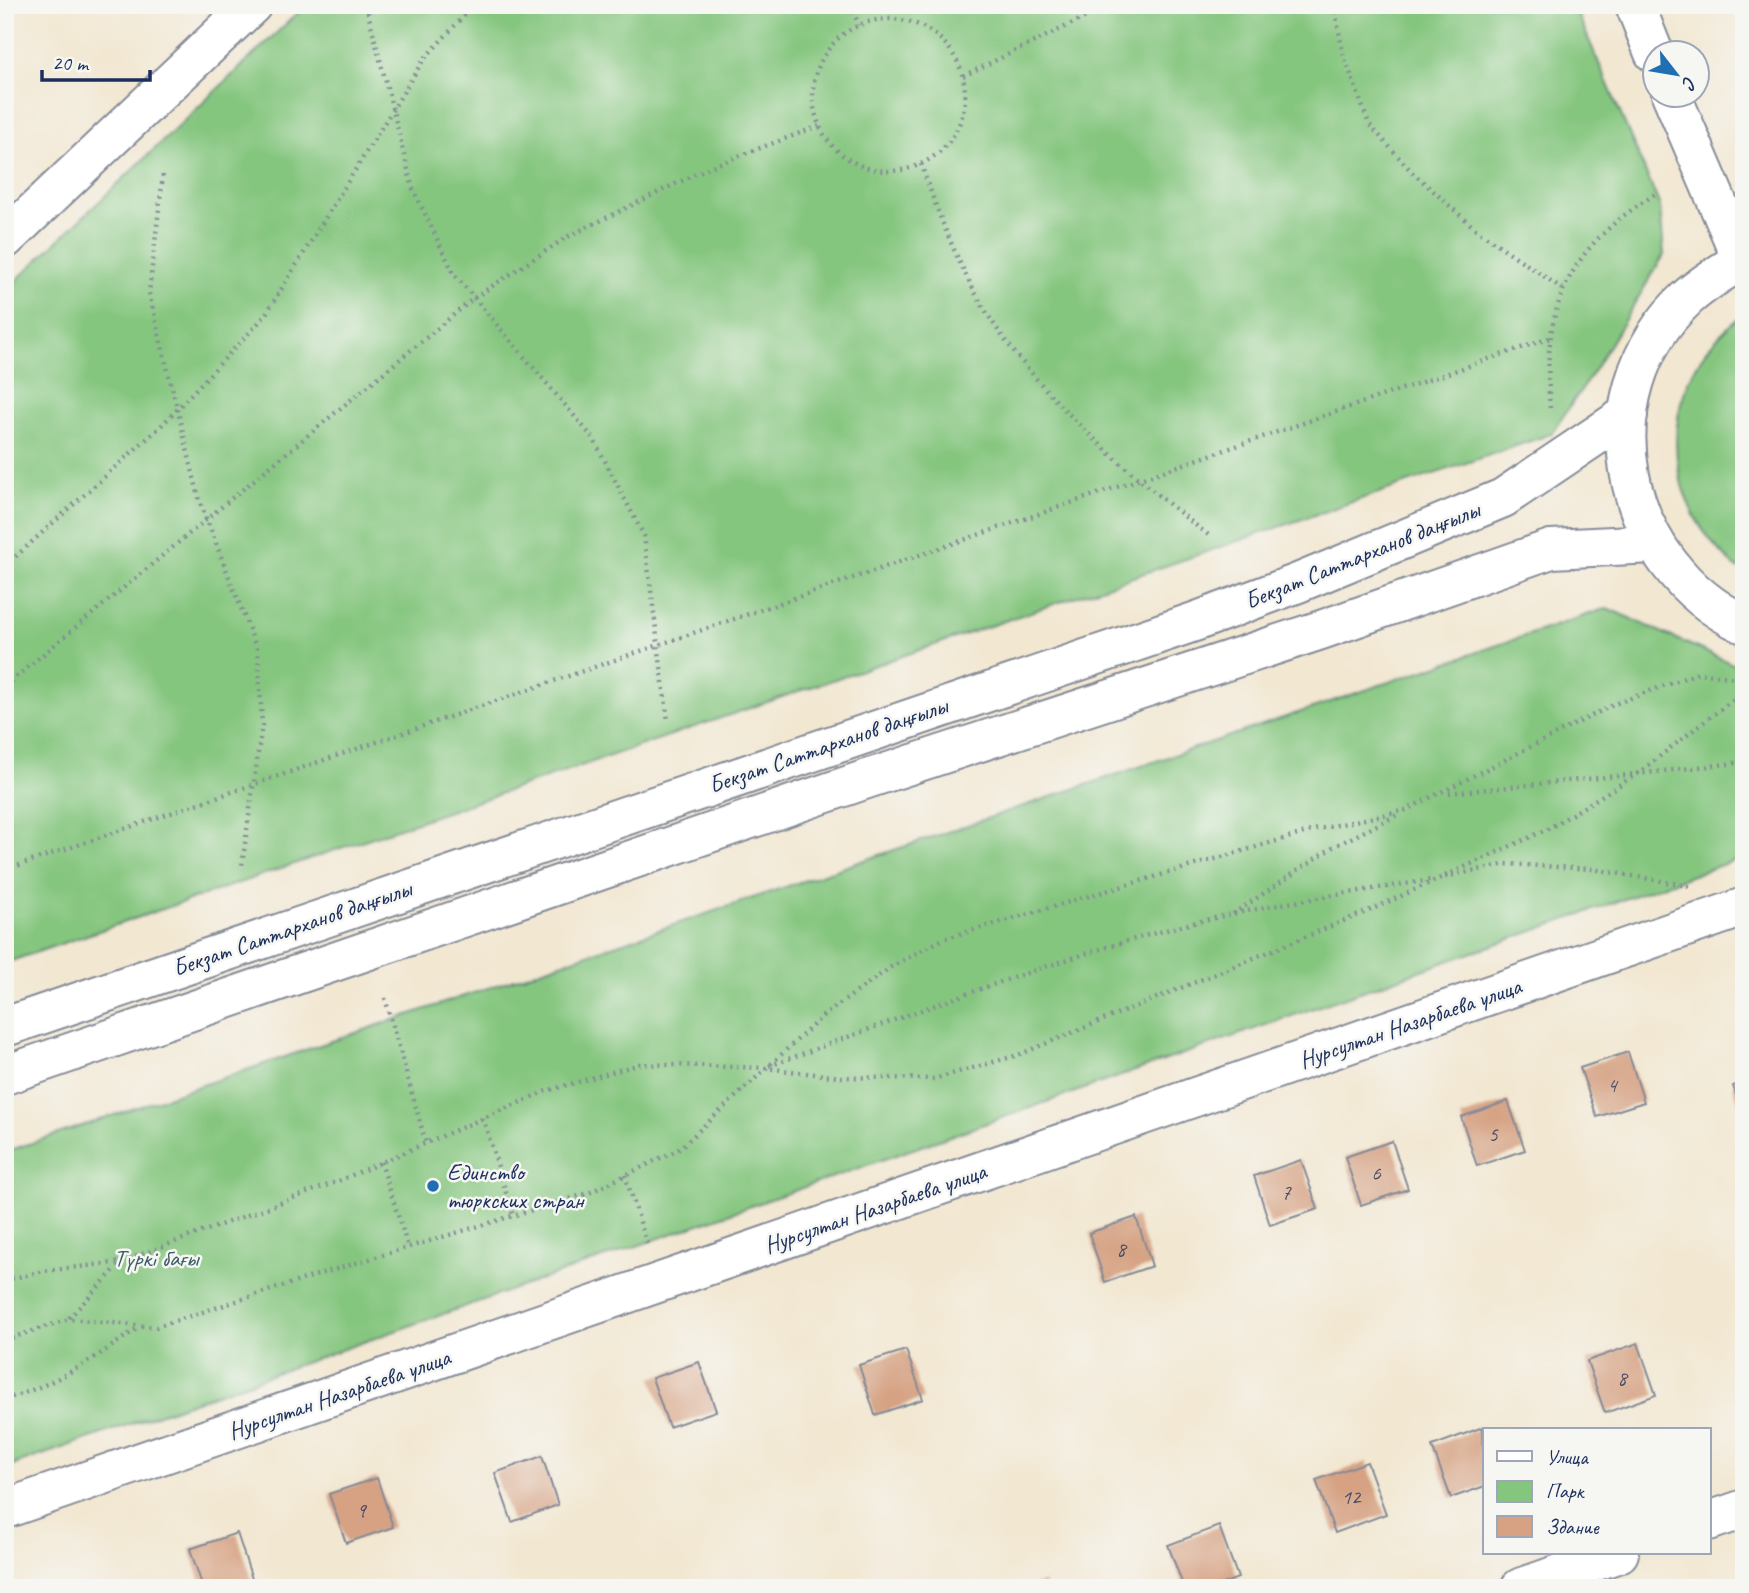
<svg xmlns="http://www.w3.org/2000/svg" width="1749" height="1593" font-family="Caveat,sans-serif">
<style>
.green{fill:#85c67f;stroke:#507a6e;stroke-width:2}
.building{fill:#d6a283}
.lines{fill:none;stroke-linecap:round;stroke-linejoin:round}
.minor-casing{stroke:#868b98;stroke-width:42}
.major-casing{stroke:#868b98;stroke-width:42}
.path{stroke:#868b98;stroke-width:4.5;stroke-dasharray:2 5;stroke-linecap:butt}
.minor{stroke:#fff;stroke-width:38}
.major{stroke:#fff;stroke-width:38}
.poi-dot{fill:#1f6fb2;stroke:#f6f6f2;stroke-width:2.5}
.labels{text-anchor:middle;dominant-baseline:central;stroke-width:5;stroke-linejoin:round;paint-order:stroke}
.number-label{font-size:21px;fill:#4a4c67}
.street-label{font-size:24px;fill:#1b2f5e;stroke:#f6f6f2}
.poi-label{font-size:24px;fill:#1b2f5e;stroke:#f6f6f2;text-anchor:start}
.park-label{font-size:24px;fill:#3b5c68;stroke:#f6f6f2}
</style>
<rect width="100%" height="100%" fill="#f6f6f2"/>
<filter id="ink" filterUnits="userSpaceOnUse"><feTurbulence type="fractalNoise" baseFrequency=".0143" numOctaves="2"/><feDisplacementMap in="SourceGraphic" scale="14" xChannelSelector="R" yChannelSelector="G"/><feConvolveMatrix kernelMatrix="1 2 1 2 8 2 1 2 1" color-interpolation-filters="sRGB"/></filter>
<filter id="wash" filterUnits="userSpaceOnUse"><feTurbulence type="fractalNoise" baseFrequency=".00686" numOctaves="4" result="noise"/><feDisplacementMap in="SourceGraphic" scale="28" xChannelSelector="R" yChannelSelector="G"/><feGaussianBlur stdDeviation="1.57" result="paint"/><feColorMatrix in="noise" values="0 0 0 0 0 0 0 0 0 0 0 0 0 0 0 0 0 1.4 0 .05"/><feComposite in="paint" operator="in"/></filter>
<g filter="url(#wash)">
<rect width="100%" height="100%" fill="#f2e7d1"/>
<g class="green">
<polygon points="306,5 1574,5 1660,206 1664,255 1590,377 1551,434 5,963 5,291"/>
<path d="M1744 314V572C1734 567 1727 558 1720 551 1662 491 1661 395 1720 335 1727 328 1735 319 1744 314Z"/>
<polygon points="1607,608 1744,669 1744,857 5,1468 5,1152"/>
</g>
<g id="blocks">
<g class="building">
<polygon points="1628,1052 1644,1102 1597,1117 1580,1068"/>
<polygon points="1744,1082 1744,1116 1743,1116 1733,1086"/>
<polygon points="1508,1101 1525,1150 1477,1166 1461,1117"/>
<polygon points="1392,1141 1408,1189 1361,1205 1345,1157"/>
<polygon points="1301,1160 1318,1209 1270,1225 1254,1176"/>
<polygon points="1136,1217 1152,1266 1105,1282 1089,1233"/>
<polygon points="1638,1343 1656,1395 1605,1413 1587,1361"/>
<polygon points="906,1350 923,1399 875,1415 859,1365"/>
<polygon points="699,1362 716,1411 669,1427 652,1378"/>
<polygon points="1483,1427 1485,1486 1451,1498 1432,1446"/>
<polygon points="542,1456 558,1505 512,1522 495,1473"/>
<polygon points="1367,1462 1386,1514 1335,1533 1316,1480"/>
<polygon points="377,1478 393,1527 346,1543 329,1494"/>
<polygon points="1219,1526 1238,1578 1212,1588 1184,1588 1168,1545"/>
<polygon points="237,1533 253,1582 237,1588 203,1588 190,1549"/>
<polygon points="1044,1582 1046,1588 1029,1588 1029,1587"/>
</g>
</g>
</g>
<g filter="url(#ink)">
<use href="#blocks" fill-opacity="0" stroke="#868b98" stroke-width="2"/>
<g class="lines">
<defs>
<g id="minor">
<polyline points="1635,5 1654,53"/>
<polyline points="1671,94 1742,260"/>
<polyline points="5,239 252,5"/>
<polyline points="5,1509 1744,907"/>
<polyline points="1709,1521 1744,1509"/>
<polyline points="1520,1588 1619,1553"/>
</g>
<g id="major">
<path d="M1744 259C1725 270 1702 284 1687 298 1583 395 1620 566 1744 624"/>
<polyline points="5,1027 1197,621 1298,583 1503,498 1628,414"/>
<polyline points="5,1075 867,779 1321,630 1551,549 1654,544"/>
</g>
</defs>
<use href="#minor" class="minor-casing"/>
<use href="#major" class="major-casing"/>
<g class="path">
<polyline points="366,5 413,189 454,274 593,438 644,536 668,721"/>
<polyline points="850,5 859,25"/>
<polyline points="1334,5 1343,53 1369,124 1412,172 1478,231 1564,290"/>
<circle cx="889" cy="95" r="76"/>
<polyline points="963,76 1086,17 1102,5"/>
<path d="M921 164C940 220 966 285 1000 333 1058 413 1134 478 1211 537"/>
<polyline points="163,175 149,293 200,502 258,652 262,725 242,865"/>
<path d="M1550 408C1544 339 1553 279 1607 230 1621 216 1639 205 1655 194"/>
<polyline points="5,566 160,427 264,317 424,59 474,5"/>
<polyline points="5,686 474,298 567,237 712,166 819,126"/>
<polyline points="1449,793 1637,774 1744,691"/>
<polyline points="5,870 1550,338"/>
<polyline points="1445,877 1506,864 1593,869 1689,886"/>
<polyline points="1233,914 1333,847 1399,814"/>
<polyline points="5,936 18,941"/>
<polyline points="385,998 426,1143"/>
<path d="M769 1066C901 1018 1034 966 1170 929 1255 906 1343 894 1430 880"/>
<polyline points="483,1118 513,1215"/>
<polyline points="381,1162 408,1247"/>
<polyline points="625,1175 648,1247"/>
<polyline points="5,1280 44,1271 121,1262 336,1182 546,1091 640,1064 765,1068 840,1077 934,1079 1018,1055 1368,911 1548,829 1637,774 1744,762"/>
<polyline points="69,1318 121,1263"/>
<polyline points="5,1340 69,1319 156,1327 336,1269 589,1193 679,1149 823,1016 891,967 943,939 1314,830 1406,810 1615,704 1698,673 1744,679"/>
<path d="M5 1399C56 1385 97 1357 139 1327"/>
</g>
<use href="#minor" class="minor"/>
<use href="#major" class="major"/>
</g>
</g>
<circle class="poi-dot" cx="433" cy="1186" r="7"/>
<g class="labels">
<g class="number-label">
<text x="1612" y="1085">4</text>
<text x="1493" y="1134">5</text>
<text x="1376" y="1173">6</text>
<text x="1286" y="1192">7</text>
<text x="1121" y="1249">8</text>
<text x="1622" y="1378">8</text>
<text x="1351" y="1497">12</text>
<text x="361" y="1510">9</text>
</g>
<g class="street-label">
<text transform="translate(1362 555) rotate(-22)">Бекзат Саттарханов даңғылы</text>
<text transform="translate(828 745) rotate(-19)">Бекзат Саттарханов даңғылы</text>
<text transform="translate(292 928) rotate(-19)">Бекзат Саттарханов даңғылы</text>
<text transform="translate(1410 1023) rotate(-19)">Нурсултан Назарбаева улица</text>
<text transform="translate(875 1208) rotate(-19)">Нурсултан Назарбаева улица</text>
<text transform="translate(339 1394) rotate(-19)">Нурсултан Назарбаева улица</text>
</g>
<g class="poi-label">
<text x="447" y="1172">Единство<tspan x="447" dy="28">тюркских стран</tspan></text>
</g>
<g class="park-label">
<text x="156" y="1258">Түркі бағы</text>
</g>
</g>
<rect width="1749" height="1593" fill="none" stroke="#f6f6f2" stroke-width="28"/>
<rect x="1483" y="1428" width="228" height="126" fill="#f6f6f2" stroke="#9ea6b7" stroke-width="2"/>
<rect x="1497" y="1451" width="35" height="10" fill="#ffffff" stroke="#9ea6b7" stroke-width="2"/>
<text x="1546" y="1464" font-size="21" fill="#1b2f5e">Улица</text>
<rect x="1497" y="1481" width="35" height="21" fill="#85c67f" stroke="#9ea6b7" stroke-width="2"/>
<text x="1546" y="1498" font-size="21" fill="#1b2f5e">Парк</text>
<rect x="1497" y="1516" width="35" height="21" fill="#d6a283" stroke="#9ea6b7" stroke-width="2"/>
<text x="1546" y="1534" font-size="21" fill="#1b2f5e">Здание</text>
<g transform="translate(1676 74) rotate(121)"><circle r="33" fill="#f6f6f2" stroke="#9ea6b7" stroke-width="2"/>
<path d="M0-5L12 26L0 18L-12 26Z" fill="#1f6fb2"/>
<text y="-10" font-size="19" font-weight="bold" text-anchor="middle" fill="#1b2f5e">С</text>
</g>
<path d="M42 70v10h108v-10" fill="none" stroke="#1b2f5e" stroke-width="3.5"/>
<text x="52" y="70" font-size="21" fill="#1b2f5e" stroke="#f6f6f2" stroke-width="5" paint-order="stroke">20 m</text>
</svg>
